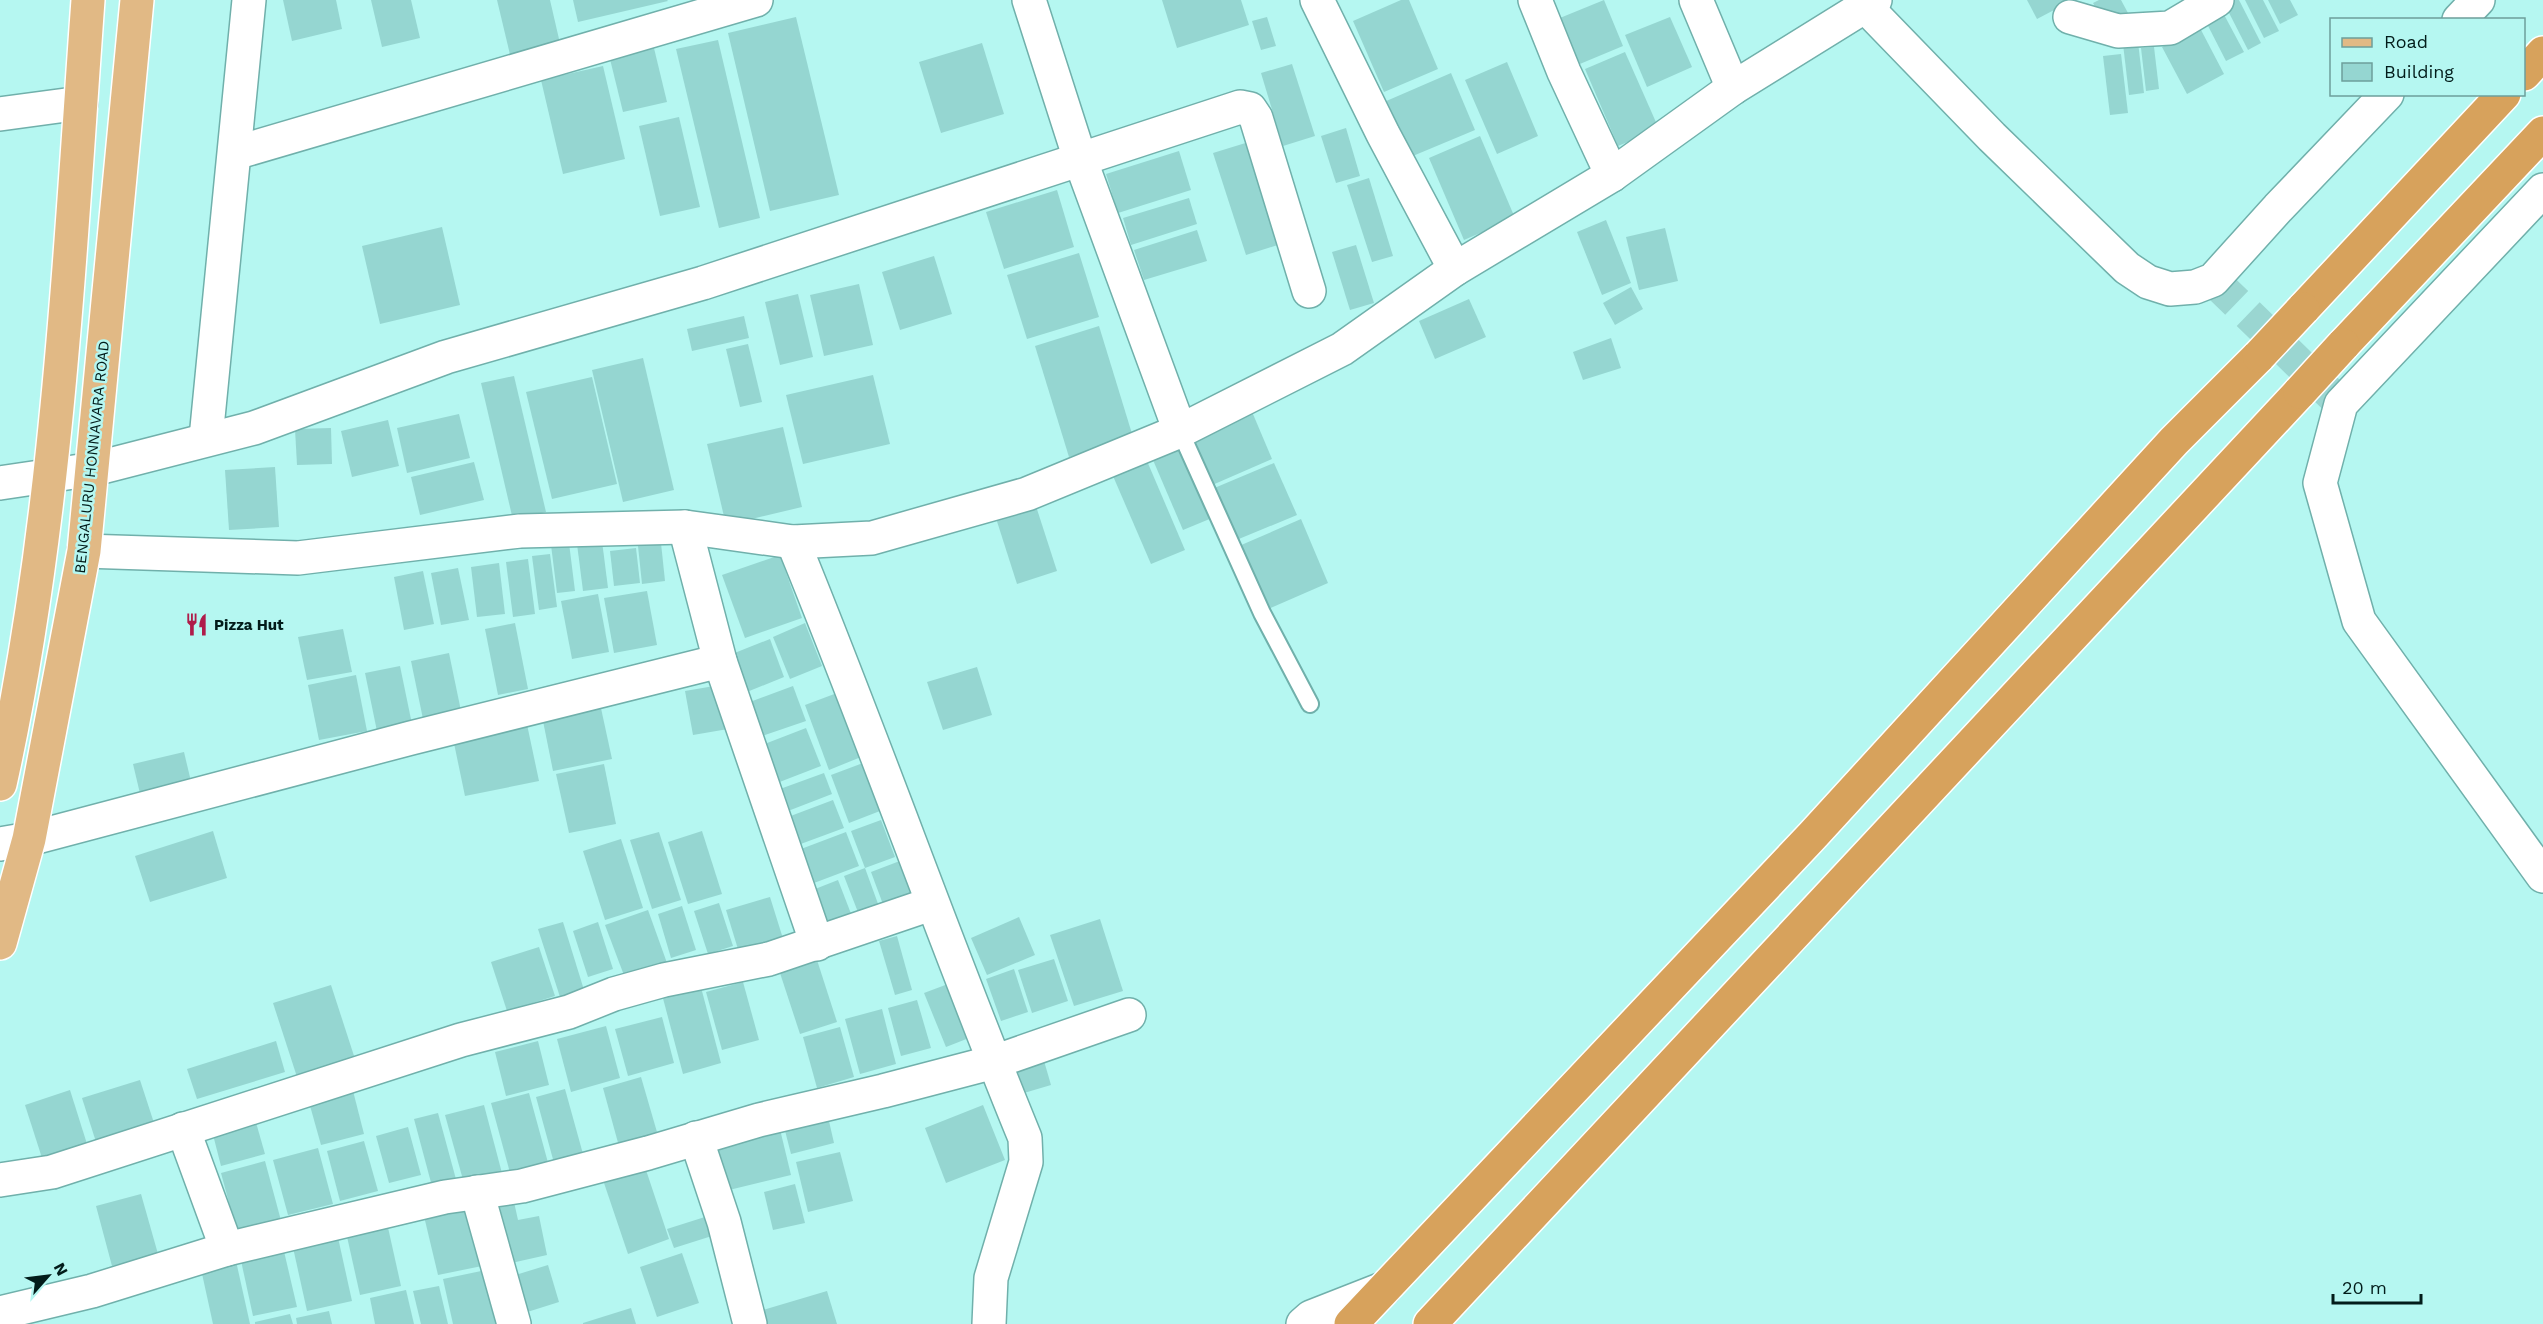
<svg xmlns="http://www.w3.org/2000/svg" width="2543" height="1324" font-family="'Work Sans',sans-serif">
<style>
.building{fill:#95d6d1}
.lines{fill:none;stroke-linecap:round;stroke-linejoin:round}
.tertiary-tunnel{stroke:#9ad6d1;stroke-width:33;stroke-dasharray:33 16;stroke-linecap:butt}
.service-casing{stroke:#70b0ab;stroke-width:20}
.minor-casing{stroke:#70b0ab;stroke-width:36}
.tertiary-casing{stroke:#70b0ab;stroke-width:36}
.primary-casing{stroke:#fff;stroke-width:36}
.trunk-casing{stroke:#fff;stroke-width:36}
.service{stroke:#fff;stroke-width:16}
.minor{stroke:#fff;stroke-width:33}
.tertiary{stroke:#fff;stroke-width:33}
.primary{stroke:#e1b985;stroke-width:33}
.trunk{stroke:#d7a25c;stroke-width:33}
.trunk-bridge-casing{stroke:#fff;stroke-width:36;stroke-linecap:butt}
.trunk-bridge{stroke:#d7a25c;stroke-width:33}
.labels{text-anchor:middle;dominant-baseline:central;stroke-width:5;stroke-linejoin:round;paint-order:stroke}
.street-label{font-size:15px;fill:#021c1a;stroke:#b5f7f1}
.poi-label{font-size:15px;font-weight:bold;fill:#021c1a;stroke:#b5f7f1;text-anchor:start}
</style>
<rect width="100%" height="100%" fill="#b5f7f1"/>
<g class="building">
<polygon points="283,0 336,0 342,29 292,41"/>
<polygon points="371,0 411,0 420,38 382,47"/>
<polygon points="497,0 550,0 562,52 512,63"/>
<polygon points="573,0 667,0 668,1 578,22"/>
<polygon points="1162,0 1241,0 1249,25 1177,48"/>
<polygon points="1401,0 1409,0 1438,69 1384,92 1353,21"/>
<polygon points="1604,0 1623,46 1575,66 1555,20"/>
<polygon points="2027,0 2073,0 2037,19"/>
<polygon points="2099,0 2121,0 2128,13 2105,25 2093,3"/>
<polygon points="2231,0 2239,0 2261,43 2248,50 2224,3"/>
<polygon points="2245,0 2263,0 2279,31 2264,38"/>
<polygon points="2268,0 2290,0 2298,15 2280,24"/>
<polygon points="2221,9 2244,52 2226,61 2204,18"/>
<polygon points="796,17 839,195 770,211 728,33"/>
<polygon points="1267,17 1276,46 1261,50 1252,21"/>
<polygon points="1670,17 1692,67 1647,87 1625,35"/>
<polygon points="2200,28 2224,74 2187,94 2162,47"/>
<polygon points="718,40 760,218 719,228 676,49"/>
<polygon points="2138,42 2144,93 2129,95 2123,44"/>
<polygon points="982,43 1004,114 941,133 919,62"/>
<polygon points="653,44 667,102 623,112 609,55"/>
<polygon points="2154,47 2159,89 2146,91 2141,48"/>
<polygon points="1625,52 1659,129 1618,146 1585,69"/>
<polygon points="2121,54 2128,113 2110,115 2103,56"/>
<polygon points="1507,62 1538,136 1497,154 1465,80"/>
<polygon points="1292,64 1315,136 1283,146 1261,73"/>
<polygon points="603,66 625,159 563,174 541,80"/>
<polygon points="1451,73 1475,130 1408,158 1384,102"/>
<polygon points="679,117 700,207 660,216 639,126"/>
<polygon points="1346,128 1360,176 1336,183 1321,136"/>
<polygon points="1480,136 1515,218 1464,240 1429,158"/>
<polygon points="1252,141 1284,243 1246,255 1213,153"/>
<polygon points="1179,151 1191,190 1118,213 1106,174"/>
<polygon points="1369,178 1393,256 1372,262 1347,185"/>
<polygon points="1057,190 1074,247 1004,269 986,212"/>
<polygon points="1189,198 1197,224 1131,245 1123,218"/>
<polygon points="1606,220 1631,283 1602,295 1577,232"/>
<polygon points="442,227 460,305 380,324 362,246"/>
<polygon points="1665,228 1678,281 1639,290 1626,237"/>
<polygon points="1197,230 1207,261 1144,280 1134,250"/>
<polygon points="1356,245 1374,303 1350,310 1332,252"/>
<polygon points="1079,253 1099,317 1027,339 1007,275"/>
<polygon points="934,256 952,314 900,330 882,272"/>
<polygon points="859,284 873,345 824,356 810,295"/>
<polygon points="1631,287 1643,309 1615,325 1603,303"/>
<polygon points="798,294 813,357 780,365 765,302"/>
<polygon points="1469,299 1486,337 1435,359 1419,321"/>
<polygon points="744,316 749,338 692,351 687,329"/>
<polygon points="1099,326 1133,437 1069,457 1035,346"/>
<polygon points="1611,338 1621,368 1583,380 1573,352"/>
<polygon points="748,344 762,402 740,407 726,349"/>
<polygon points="643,358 674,490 623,502 592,370"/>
<polygon points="873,375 890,444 803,464 786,395"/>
<polygon points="514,376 546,512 513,520 481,383"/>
<polygon points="592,377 617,484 552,499 526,392"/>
<polygon points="1250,407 1272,459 1210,486 1187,434"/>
<polygon points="459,414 470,458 407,473 397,428"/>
<polygon points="388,420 399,466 352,477 341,431"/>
<polygon points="783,427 802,507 726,525 707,444"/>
<polygon points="331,428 332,464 297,465 295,429"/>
<polygon points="1180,441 1212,518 1183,530 1150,453"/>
<polygon points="1147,461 1185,550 1151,564 1113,476"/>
<polygon points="474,462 484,500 420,515 411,477"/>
<polygon points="1274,463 1297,515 1234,541 1212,489"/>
<polygon points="275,467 279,527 229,530 225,470"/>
<polygon points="1034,500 1057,571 1017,584 994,512"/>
<polygon points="1301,519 1328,583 1266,610 1239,546"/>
<polygon points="602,541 608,588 583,591 577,544"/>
<polygon points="569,543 575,591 557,593 551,545"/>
<polygon points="661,543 665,581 642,584 638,546"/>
<polygon points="636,548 640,583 614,586 610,551"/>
<polygon points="550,554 557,607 539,610 532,556"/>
<polygon points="780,555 802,618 745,638 722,575"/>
<polygon points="528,559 535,614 513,617 506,562"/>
<polygon points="499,563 505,614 477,617 471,567"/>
<polygon points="458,568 469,620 441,625 431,573"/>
<polygon points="423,571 434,624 404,630 394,577"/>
<polygon points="647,591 657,645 614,653 604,598"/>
<polygon points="598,594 609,652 572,659 561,601"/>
<polygon points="515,623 528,689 498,695 485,629"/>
<polygon points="805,623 822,666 790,679 773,637"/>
<polygon points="343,629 352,672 307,680 298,637"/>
<polygon points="770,639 784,677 742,694 727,656"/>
<polygon points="449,653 461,711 423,719 411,661"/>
<polygon points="400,666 413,729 378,736 365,673"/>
<polygon points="977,667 992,715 943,730 927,682"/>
<polygon points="356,675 367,731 319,740 308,685"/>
<polygon points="720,685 728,729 693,735 685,691"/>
<polygon points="793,686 806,721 759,737 747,703"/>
<polygon points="837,693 861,757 829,770 805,705"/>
<polygon points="599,699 612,759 553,771 541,711"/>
<polygon points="525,715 539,781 465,796 451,729"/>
<polygon points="806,728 821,766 777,783 762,745"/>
<polygon points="184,752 193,790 142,802 133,764"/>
<polygon points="863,763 880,811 849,823 831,775"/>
<polygon points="604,764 616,824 569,833 556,774"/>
<polygon points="824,773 832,794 788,811 780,789"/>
<polygon points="833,800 844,828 798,845 788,817"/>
<polygon points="881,820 895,857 865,868 881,912 861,920 844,876 865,868 851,831"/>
<polygon points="213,831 227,878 150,902 135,856"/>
<polygon points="702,831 722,894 688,904 668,842"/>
<polygon points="659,832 681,900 652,909 630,840"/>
<polygon points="846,832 859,866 814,883 801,849"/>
<polygon points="621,839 643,908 605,920 583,851"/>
<polygon points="905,859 918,894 884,907 871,872"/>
<polygon points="838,880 855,924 827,935 810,891"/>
<polygon points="770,897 785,945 741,959 726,910"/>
<polygon points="719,903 733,946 708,954 694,911"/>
<polygon points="682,906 696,950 671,958 658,914"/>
<polygon points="648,910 667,963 625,978 605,925"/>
<polygon points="1019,917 1035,955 987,975 971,938"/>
<polygon points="1100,919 1123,991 1074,1006 1050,935"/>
<polygon points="563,922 584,990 560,997 538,929"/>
<polygon points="598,922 613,969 588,977 573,931"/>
<polygon points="897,936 912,990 895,995 879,941"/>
<polygon points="539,947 555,996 507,1011 491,962"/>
<polygon points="1054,959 1068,1001 1032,1013 1018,970"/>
<polygon points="817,960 837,1022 800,1034 780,973"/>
<polygon points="1014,969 1028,1012 1001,1021 986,979"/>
<polygon points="698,976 721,1063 683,1074 660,987"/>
<polygon points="743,982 759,1040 722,1050 706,992"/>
<polygon points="948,984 969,1038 946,1047 924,993"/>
<polygon points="331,985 356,1062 298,1080 273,1003"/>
<polygon points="917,1000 931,1048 901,1056 888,1008"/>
<polygon points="882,1009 896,1064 860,1074 845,1019"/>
<polygon points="662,1017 674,1063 628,1076 615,1029"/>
<polygon points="606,1026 620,1078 571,1092 557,1039"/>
<polygon points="840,1027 854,1077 817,1088 803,1037"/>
<polygon points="276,1041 285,1072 197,1099 187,1069"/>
<polygon points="538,1041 549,1085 506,1096 495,1052"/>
<polygon points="1042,1054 1051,1085 1024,1093 1015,1063"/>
<polygon points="641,1077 659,1139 620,1150 603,1088"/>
<polygon points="140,1080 154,1123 96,1142 82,1098"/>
<polygon points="351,1083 364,1134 321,1145 307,1095"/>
<polygon points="565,1089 583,1154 554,1163 536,1097"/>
<polygon points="70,1090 87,1144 42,1158 25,1105"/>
<polygon points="529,1093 550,1170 512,1180 491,1103"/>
<polygon points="484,1105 503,1177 465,1187 445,1115"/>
<polygon points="983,1105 1005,1160 946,1183 925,1128"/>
<polygon points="826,1108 834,1143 791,1154 782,1119"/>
<polygon points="253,1112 265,1154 221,1166 210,1123"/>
<polygon points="438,1113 457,1183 433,1190 414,1119"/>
<polygon points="778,1121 791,1175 725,1191 712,1137"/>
<polygon points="408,1127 421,1175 389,1183 376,1136"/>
<polygon points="364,1141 378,1191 340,1201 327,1151"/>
<polygon points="318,1148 333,1204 288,1215 273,1160"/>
<polygon points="840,1152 853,1201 808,1212 796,1162"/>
<polygon points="265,1161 283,1228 239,1240 221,1173"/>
<polygon points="646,1170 669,1239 628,1254 604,1183"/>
<polygon points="795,1184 805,1223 773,1230 764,1192"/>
<polygon points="512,1193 518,1220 539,1216 547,1255 503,1265 488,1198"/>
<polygon points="141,1194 158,1254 112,1266 96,1206"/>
<polygon points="468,1203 482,1266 438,1275 423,1212"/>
<polygon points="708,1216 715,1235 674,1248 667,1229"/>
<polygon points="387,1223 401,1286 360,1295 346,1232"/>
<polygon points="337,1233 352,1301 307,1311 292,1243"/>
<polygon points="283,1247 297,1307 253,1316 240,1256"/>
<polygon points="682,1253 699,1303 657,1317 640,1267"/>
<polygon points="236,1261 250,1324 213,1324 201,1269"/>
<polygon points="548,1265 559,1302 521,1314 509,1277"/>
<polygon points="486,1270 498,1324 453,1324 443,1279"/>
<polygon points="439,1286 448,1324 421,1324 413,1291"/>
<polygon points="406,1290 414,1324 375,1324 370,1298"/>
<polygon points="827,1291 837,1324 767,1324 763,1310"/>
<polygon points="631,1308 636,1324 583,1324 583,1323"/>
<polygon points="329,1311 332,1324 297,1324 296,1318"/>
<polygon points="290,1314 293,1324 255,1324 255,1322"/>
</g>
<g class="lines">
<polyline class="tertiary-tunnel" points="2213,280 2341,404"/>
<defs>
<polyline id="service" points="1180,431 1262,613 1310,704"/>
<g id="minor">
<polyline points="1029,0 1080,159 1180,431"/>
<polyline points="1317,0 1383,134 1455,269"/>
<polyline points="1535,0 1564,72 1612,175"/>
<polyline points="1696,0 1733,88"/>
<polyline points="2070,17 2118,31 2170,28 2217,0"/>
<polyline points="0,114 81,103"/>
<polyline points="235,153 756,0"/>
<polyline points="206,438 249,0"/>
<polyline points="94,469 254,428 446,357 703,283 1240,107 1250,109 1256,118 1309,291"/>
<polyline points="685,527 720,661 817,944"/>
<path d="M793 542C874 739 944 941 1025 1138L1026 1162 991 1278 989 1324"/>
<polyline points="84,551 298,558 520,531 685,527 793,542 872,538 1027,494 1180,431 1342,349 1455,269 1612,175 1733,88 1875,0"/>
<polyline points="0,844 29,839 411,738 720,661"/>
<polyline points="183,1129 227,1249"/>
<polyline points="696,1138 724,1222 750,1324"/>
<polyline points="0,1180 52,1172 461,1040 569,1012 614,994 664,980 769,959 931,904"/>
<polyline points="477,1192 514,1324"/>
<polyline points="0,1313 92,1291 227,1249 445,1197 522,1186 648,1153 759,1120 883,1091 994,1062 1129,1015"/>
</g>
<g id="tertiary">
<polyline points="1864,0 1866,7 1992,137 2127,268 2148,282 2170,289 2195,287 2213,280 2278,208 2387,94"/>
<polyline points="2459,20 2478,0"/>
<polyline points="2543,190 2341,404 2320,483 2359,621 2543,876"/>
<polyline points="0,483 94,469"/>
<polyline points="1303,1324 1311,1317 1385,1288"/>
</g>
<g id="primary">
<path d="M0 784C57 527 69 262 88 0"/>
<polyline points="0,943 29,839 84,551 137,0"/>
</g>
<g id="trunk">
<polyline points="2524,74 2543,53"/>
<polyline points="2303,309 2504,94"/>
<polyline points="2343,345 2543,133"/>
<polyline points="1351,1324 1813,835 2174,441 2259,356"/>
<polyline points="1430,1324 2300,392"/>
</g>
</defs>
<use href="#service" class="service-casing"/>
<use href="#minor" class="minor-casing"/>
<use href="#tertiary" class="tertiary-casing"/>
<use href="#primary" class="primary-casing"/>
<use href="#trunk" class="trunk-casing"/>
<use href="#service" class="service"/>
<use href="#minor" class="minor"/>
<use href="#tertiary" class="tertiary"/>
<use href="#primary" class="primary"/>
<use href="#trunk" class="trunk"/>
<defs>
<g id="trunk-bridge">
<polyline points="2259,356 2303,309"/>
<polyline points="2300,392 2343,345"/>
</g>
</defs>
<use href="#trunk-bridge" class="trunk-bridge-casing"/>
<use href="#trunk-bridge" class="trunk-bridge"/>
</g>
<defs>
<symbol id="restaurant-bare" viewBox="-9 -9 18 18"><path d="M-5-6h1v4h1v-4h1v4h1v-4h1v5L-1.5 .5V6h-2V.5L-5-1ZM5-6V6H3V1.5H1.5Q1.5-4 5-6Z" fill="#af1c4a" stroke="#b5f7f1" stroke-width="2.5" paint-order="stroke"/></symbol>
</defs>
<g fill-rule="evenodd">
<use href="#restaurant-bare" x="180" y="608" width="33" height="33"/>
</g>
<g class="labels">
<g class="street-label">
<text transform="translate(92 457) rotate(-84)">BENGALURU HONNAVARA ROAD</text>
</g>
<g class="poi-label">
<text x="214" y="625">Pizza Hut</text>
</g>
</g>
<rect x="2330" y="18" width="195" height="78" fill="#b5f7f1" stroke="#6d9f9b" stroke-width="1.5"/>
<rect x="2342" y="38" width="30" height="9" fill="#e1b985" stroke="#6d9f9b" stroke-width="1.5"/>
<text x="2384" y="48" font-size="18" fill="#021c1a">Road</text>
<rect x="2342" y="63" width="30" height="18" fill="#95d6d1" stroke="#6d9f9b" stroke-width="1.5"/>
<text x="2384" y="78" font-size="18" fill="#021c1a">Building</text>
<g transform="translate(48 1276) rotate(62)" stroke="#b5f7f1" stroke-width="4.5" paint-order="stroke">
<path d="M0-4.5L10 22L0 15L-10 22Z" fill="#021c1a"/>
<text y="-9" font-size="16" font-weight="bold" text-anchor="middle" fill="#021c1a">N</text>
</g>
<path d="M2333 1294v9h88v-9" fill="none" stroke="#021c1a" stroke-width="3"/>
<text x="2342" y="1294" font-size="18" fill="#021c1a" stroke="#b5f7f1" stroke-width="4.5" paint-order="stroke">20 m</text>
</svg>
